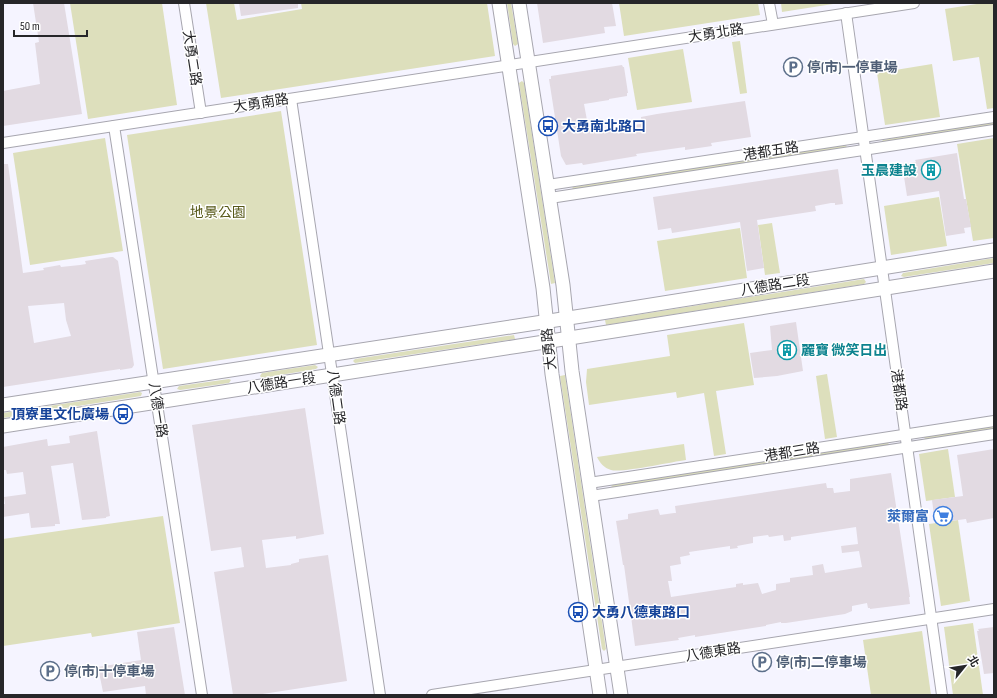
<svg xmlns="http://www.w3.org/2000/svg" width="997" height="698" font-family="'Sofia Sans Condensed','Noto Sans TC',sans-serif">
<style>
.green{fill:#dddfbc}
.building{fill:#e2dae2;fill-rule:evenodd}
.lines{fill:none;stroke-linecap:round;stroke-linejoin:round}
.minor-casing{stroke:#a7a6af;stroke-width:12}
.tertiary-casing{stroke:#a7a6af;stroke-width:15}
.minor{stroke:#fff;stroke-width:10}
.tertiary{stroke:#fff;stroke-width:13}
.labels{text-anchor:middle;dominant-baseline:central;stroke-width:3;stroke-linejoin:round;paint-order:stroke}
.street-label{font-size:14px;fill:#262629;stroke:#fff}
.service-label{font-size:14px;font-weight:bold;fill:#4e5e75;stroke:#fff;text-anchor:start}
.transit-label{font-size:14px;font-weight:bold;fill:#164399;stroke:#fff;text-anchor:start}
.culture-label{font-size:14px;font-weight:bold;fill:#0d838f;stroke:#fff;text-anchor:end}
.park-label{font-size:14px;fill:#575919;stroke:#fff}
.shop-label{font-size:14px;font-weight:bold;fill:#366cbe;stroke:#fff;text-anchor:end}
</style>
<rect width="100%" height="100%" fill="#f5f4ff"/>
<g class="green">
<polygon points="70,3 162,3 177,105 88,119"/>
<polygon points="206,3 234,3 237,20 302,9 301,3 487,3 495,56 221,98"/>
<polygon points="507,3 511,3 518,44 515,46 513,44"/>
<polygon points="619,3 758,3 760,15 624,36"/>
<polygon points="781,3 833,3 833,4 782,12"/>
<polygon points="983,3 994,3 994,108 987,109 979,57 953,61 945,9"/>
<polygon points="740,41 747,93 740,94 732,42"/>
<polygon points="683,49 692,102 637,110 628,58"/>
<polygon points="932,64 940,117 885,125 877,73"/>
<polygon points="522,81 524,83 555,283 551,284 519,83"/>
<polygon points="281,111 317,345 163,369 127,135"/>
<polygon points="994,122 994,125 884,142 882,140"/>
<polygon points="105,138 123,251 30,265 13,153"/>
<polygon points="994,138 994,238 973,241 957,144"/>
<polygon points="845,145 847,146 845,148 574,190 572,188 573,187"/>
<polygon points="939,197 947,246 891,255 884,206"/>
<polygon points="772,223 780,273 765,275 758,225"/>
<polygon points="740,228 747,278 665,291 657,241"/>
<polygon points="994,258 994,263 904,277 901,276 903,273"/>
<polygon points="864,279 866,282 864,284 606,325 605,320"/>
<polygon points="744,323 754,385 716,391 726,454 714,456 704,393 677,398 676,392 589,405 586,382 587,369 670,356 667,335"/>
<polygon points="514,335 515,339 355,363 353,361 355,359"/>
<polygon points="315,365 318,367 316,369 262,378 260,376 262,373"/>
<polygon points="827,374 837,437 825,439 816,376"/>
<polygon points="565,375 606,649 604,651 602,649 560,376"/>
<polygon points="229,379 231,380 229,383 180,390 177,389 179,386"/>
<polygon points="140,392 142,393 141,396 3,418 3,413"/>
<polygon points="994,426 994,429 926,439 924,438 925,436"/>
<polygon points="887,442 889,444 888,445 613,488 611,486 613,485"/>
<path d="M684 444 686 460C671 462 622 473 611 470 604 468 600 463 597 457Z"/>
<polygon points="948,449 955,497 926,501 919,454"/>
<polygon points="163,516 180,623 92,637 91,633 3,646 3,539"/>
<polygon points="958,520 970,601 941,606 929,524"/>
<polygon points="973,623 983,695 953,695 944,627"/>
<polygon points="922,631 931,695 871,695 863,640"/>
</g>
<g class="building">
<polygon points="33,3 64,3 82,114 3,126 3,91 40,84 35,43 39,42"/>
<polygon points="239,3 298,3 298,8 241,16"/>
<polygon points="537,3 612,3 616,26 604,27 605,33 543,43"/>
<polygon points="622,65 623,67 624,67 628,93 627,93 627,96 609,99 609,100 584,104 589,131 641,124 641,117 657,114 745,101 751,137 711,143 712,146 685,150 685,147 636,154 637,156 583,165 582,163 566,165 561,156 549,79 551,79 551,76"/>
<polygon points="957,153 964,199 966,199 971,227 964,228 965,233 946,236 939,191 907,196 902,164 916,162 915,160"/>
<path d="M3 164H8L23 273 44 270 43 268 60 265 61 267 80 265 86 264 85 261 111 257H113L118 261 134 365 132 368 120 370V369L3 387ZM64 303 66 320 71 336 34 343 28 306Z"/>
<polygon points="838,169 843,204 835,205 835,203 831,203 815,206 816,211 757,220 764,268 747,271 740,222 672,233 671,228 658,230 653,197"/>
<polygon points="796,322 803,371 777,376 754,378 750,353 772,350 770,326"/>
<polygon points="305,408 324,534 296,539 296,536 262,540 266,568 291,565 291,564 299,562 299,559 328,555 347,681 256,695 233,695 214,572 244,567 241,547 211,551 192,425"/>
<polygon points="97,431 110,516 106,517 106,518 82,520 73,463 51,466 60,524 55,524 55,526 31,528 29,513 3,517 3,504 5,504 4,497 26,494 23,472 7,474 6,470 3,470 3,447 47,439 48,446 70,443 69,436"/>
<polygon points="994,449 994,518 967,523 966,519 935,523 932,500 963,496 957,455"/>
<path d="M891 473 910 597H909L910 604 870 609V608H868L867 603 852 606V611L845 614 786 623H781V622L766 625V626L695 637V635L678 638 679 640 635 646 624 565H623L616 521 628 519V514L658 509 660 515 674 513H676L675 506 826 483 827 488H833L834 493 850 491V479ZM856 527 858 544 841 546 842 553 859 551 862 567 825 573 823 564 812 566 813 575 790 578V582L776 584V590L762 594 758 583 743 585V583L736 584V587L671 597 668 581H672L670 566 681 564 680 557 690 555 689 552 730 546V549L738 548 737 546 753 543V537L768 535 769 537 783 535 784 541 791 540V537Z"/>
<polygon points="174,627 185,695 146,695 145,686 103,692 98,667 141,660 137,632"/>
<polygon points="994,627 994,673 984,674 977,631 979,631 978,629"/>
</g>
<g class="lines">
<defs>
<g id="minor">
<polyline points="184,3 201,113"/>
<polyline points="769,3 773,24"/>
<polyline points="846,13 942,695"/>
<polyline points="291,99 380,695"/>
<polyline points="114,126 202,695"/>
<polyline points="3,143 914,3"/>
<polyline points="548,185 994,117"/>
<polyline points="550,198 994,130"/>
<polyline points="589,483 994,421"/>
<polyline points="591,496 994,434"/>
<polyline points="432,695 994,609"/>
</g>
<g id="tertiary">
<polyline points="499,3 543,288 552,374 600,695"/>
<polyline points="519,3 563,285 572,371 621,695"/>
<polyline points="3,405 601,313 994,250"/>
<polyline points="3,426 519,346 994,271"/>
</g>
</defs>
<use href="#minor" class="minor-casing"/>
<use href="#tertiary" class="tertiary-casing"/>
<use href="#minor" class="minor"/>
<use href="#tertiary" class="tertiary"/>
</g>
<defs>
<symbol id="parking-ring" viewBox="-11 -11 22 22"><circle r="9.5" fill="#fff" stroke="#5c6f8a" stroke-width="1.5"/><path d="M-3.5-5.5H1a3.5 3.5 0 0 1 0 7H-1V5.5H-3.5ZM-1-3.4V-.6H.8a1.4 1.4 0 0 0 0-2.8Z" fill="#5c6f8a"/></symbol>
<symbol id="bus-ring" viewBox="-11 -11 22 22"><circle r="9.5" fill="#fff" stroke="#1a4fb4" stroke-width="1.5"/><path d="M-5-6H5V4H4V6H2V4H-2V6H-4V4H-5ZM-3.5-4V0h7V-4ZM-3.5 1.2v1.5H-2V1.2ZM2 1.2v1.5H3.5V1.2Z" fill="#1a4fb4"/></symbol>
<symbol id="building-ring" viewBox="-11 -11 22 22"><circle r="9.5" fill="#fff" stroke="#0f9aa8" stroke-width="1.5"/><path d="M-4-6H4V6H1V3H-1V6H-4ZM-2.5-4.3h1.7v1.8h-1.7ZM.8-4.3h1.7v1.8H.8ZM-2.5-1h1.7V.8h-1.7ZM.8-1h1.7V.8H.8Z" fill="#0f9aa8"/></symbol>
<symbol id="supermarket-ring" viewBox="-11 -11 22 22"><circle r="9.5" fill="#fff" stroke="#3f7fe0" stroke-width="1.5"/><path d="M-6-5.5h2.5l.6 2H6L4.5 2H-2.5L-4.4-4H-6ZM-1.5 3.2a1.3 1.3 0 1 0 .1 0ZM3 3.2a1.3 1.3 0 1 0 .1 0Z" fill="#3f7fe0"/></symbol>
</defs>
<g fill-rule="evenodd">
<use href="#parking-ring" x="782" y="56" width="22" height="22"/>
<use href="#bus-ring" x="537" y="115" width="22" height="22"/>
<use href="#building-ring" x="920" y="159" width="22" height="22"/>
<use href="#building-ring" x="776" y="339" width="22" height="22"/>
<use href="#bus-ring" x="112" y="403" width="22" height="22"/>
<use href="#supermarket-ring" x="932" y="505" width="22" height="22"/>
<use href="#bus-ring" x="567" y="601" width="22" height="22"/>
<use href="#parking-ring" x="751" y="651" width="22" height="22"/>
<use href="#parking-ring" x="39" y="660" width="22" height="22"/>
</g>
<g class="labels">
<g class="street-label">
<text transform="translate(716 33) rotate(-9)">大勇北路</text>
<text transform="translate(192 58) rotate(81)">大勇二路</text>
<text transform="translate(261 103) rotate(-9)">大勇南路</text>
<text transform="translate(771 151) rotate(-9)">港都五路</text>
<text transform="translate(775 285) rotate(-9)">八德路二段</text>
<text transform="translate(549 349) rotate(-96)">大勇路</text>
<text transform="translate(281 383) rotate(-9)">八德路一段</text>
<text transform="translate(899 390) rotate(82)">港都路</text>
<text transform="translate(336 397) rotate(82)">八德二路</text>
<text transform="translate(158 410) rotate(81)">八德一路</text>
<text transform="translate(792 452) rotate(-9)">港都三路</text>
<text transform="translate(713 652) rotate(-9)">八德東路</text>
</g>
<g class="service-label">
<text x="807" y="67">停(市)一停車場</text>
<text x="776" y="662">停(市)二停車場</text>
<text x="64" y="671">停(市)十停車場</text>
</g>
<g class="transit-label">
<text x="562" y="126">大勇南北路口</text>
<text x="109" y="414" text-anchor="end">頂寮里文化廣場</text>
<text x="592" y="612">大勇八德東路口</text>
</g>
<g class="culture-label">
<text x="917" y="170">玉晨建設</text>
<text x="801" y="350" text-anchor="start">麗寶 微笑日出</text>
</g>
<g class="park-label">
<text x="218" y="212">地景公園</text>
</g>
<g class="shop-label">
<text x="929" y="516">萊爾富</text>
</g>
</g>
<rect width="997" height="698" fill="none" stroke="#262629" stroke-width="8"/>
<g transform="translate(965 666) rotate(60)" stroke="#ffffff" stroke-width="3" paint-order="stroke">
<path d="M0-3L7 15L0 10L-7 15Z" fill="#262629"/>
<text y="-6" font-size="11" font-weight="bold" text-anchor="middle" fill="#262629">北</text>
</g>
<path d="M14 30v6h73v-6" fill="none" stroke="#262629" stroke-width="2"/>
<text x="20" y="30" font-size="12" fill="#262629" stroke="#ffffff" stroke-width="3" paint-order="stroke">50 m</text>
</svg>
